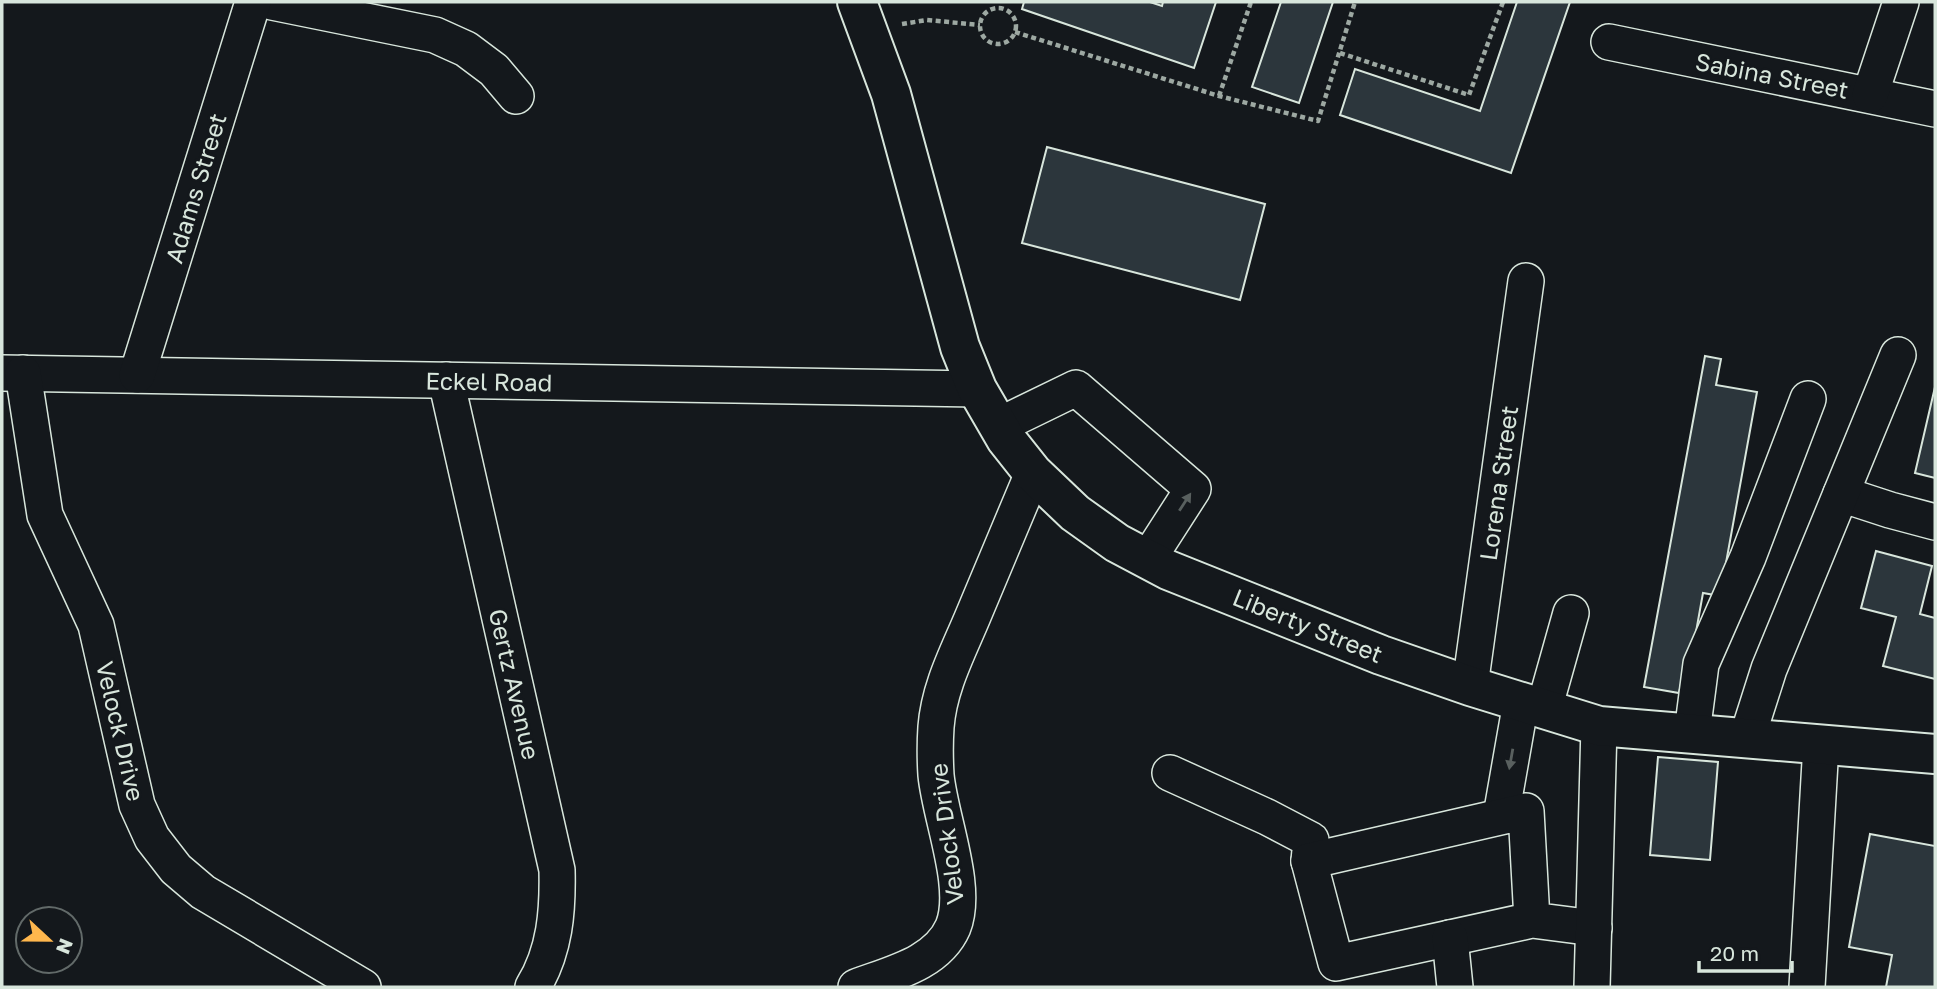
<svg xmlns="http://www.w3.org/2000/svg" width="1937" height="989" font-family="'Golos Text',sans-serif">
<style>
.building{fill:#2c363c;stroke:#d8e6dc;stroke-width:2}
.lines{fill:none;stroke-linecap:round;stroke-linejoin:round}
.minor-casing{stroke:#d8e6dc;stroke-width:38}
.major-casing{stroke:#d8e6dc;stroke-width:42}
.path{stroke:#9da8a2;stroke-width:4.5;stroke-dasharray:5 3.5;stroke-linecap:butt}
.minor{stroke:#14181c;stroke-width:35}
.major{stroke:#14181c;stroke-width:38}
.oneway{fill:#59605f}
.labels{text-anchor:middle;dominant-baseline:central;stroke-width:5;stroke-linejoin:round;paint-order:stroke}
.street-label{font-size:24px;fill:#d8e6dc;stroke:#14181c}
</style>
<rect width="100%" height="100%" fill="#14181c"/>
<g class="building">
<polygon points="1024,2 1150,2 1162,6 1163,2 1216,2 1194,68 1022,9"/>
<polygon points="1281,2 1333,2 1299,103 1252,87"/>
<polygon points="1517,2 1570,2 1511,173 1340,115 1355,69 1480,111"/>
<polygon points="1047,147 1265,204 1240,300 1022,243"/>
<polygon points="1705,356 1721,359 1716,385 1757,392 1720,596 1703,593 1689,671 1684,670 1679,693 1644,687"/>
<polygon points="1935,387 1935,478 1915,473"/>
<polygon points="1876,551 1932,566 1920,614 1935,618 1935,679 1883,666 1896,617 1861,608"/>
<polygon points="1658,757 1718,762 1710,860 1650,855"/>
<polygon points="1870,834 1935,846 1935,987 1886,987 1892,955 1849,947"/>
</g>
<g class="lines">
<defs>
<g id="minor">
<polyline points="272,2 435,35 466,49 494,70 516,96"/>
<polyline points="1609,42 1935,109"/>
<polyline points="1870,95 1901,2"/>
<polyline points="2,373 977,389"/>
<polyline points="23,373 45,515 96,625 137,805 152,838 176,869 203,892 363,987"/>
<polyline points="137,375 253,2"/>
<path d="M446 380 557 870C558 911 555 951 533 987"/>
<polyline points="998,426 1076,388 1193,489 1148,559"/>
<polyline points="1841,494 1890,510 1935,522"/>
<polyline points="1470,686 1526,281"/>
<polyline points="1544,709 1571,613"/>
<polyline points="1692,733 1701,664 1748,557 1808,399"/>
<polyline points="1747,738 1769,669 1898,355"/>
<polyline points="1170,773 1267,817 1311,840 1309,861"/>
<polyline points="1501,816 1521,702"/>
<polyline points="1532,920 1526,811 1309,861 1336,963 1532,920 1594,928"/>
<polyline points="1450,938 1455,987"/>
<path d="M856 987C890 974 937 964 953 927 969 887 940 818 936 775 935 759 935 742 936 727 939 687 958 652 973 616 993 568 1013 521 1033 473"/>
<polyline points="1592,987 1599,726"/>
<polyline points="1807,987 1821,744"/>
</g>
<polyline id="major" points="857,2 891,94 960,347 977,389 1006,439 1033,473 1075,513 1117,543 1168,570 1381,655 1470,686 1599,726 1935,754"/>
</defs>
<use href="#minor" class="minor-casing"/>
<use href="#major" class="major-casing"/>
<g class="path">
<circle cx="998" cy="26" r="18"/>
<polyline points="902,24 927,20 980,25"/>
<polyline points="1015,32 1219,96 1318,121 1355,2"/>
<polyline points="1340,53 1469,95 1503,2"/>
<polyline points="1219,96 1251,2"/>
</g>
<use href="#minor" class="minor"/>
<use href="#major" class="major"/>
</g>
<defs><path id="oneway-solid" d="M-6-.8H1V-3.2L6.5 0L1 3.2V.8H-6Z" transform="scale(1.75)"/></defs>
<g class="oneway">
<use href="#oneway-solid" transform="translate(1185 502) rotate(-57)"/>
<use href="#oneway-solid" transform="translate(1511 759) rotate(100)"/>
</g>
<g class="labels">
<g class="street-label">
<text transform="translate(1772 75) rotate(11)">Sabina Street</text>
<text transform="translate(195 188) rotate(-73)">Adams Street</text>
<text transform="translate(489 381) rotate(1)">Eckel Road</text>
<text transform="translate(1498 483) rotate(-82)">Lorena Street</text>
<text transform="translate(1308 625) rotate(22)">Liberty Street</text>
<text transform="translate(515 684) rotate(77)">Gertz Avenue</text>
<text transform="translate(121 731) rotate(77)">Velock Drive</text>
<text transform="translate(946 834) rotate(-97)">Velock Drive</text>
</g>
</g>
<rect width="1937" height="989" fill="none" stroke="#d8e6dc" stroke-width="7"/>
<g transform="translate(49 940) rotate(112)"><circle r="33" fill="#14181c" stroke="#626a69" stroke-width="2"/>
<path d="M0-5L12 26L0 18L-12 26Z" fill="#ffb74d"/>
<text y="-10" font-size="19" font-weight="bold" text-anchor="middle" fill="#d8e6dc">N</text>
</g>
<path d="M1699 961v10h93v-10" fill="none" stroke="#d8e6dc" stroke-width="3.5"/>
<text x="1710" y="961" font-size="21" fill="#d8e6dc" stroke="#14181c" stroke-width="5" paint-order="stroke">20 m</text>
</svg>
